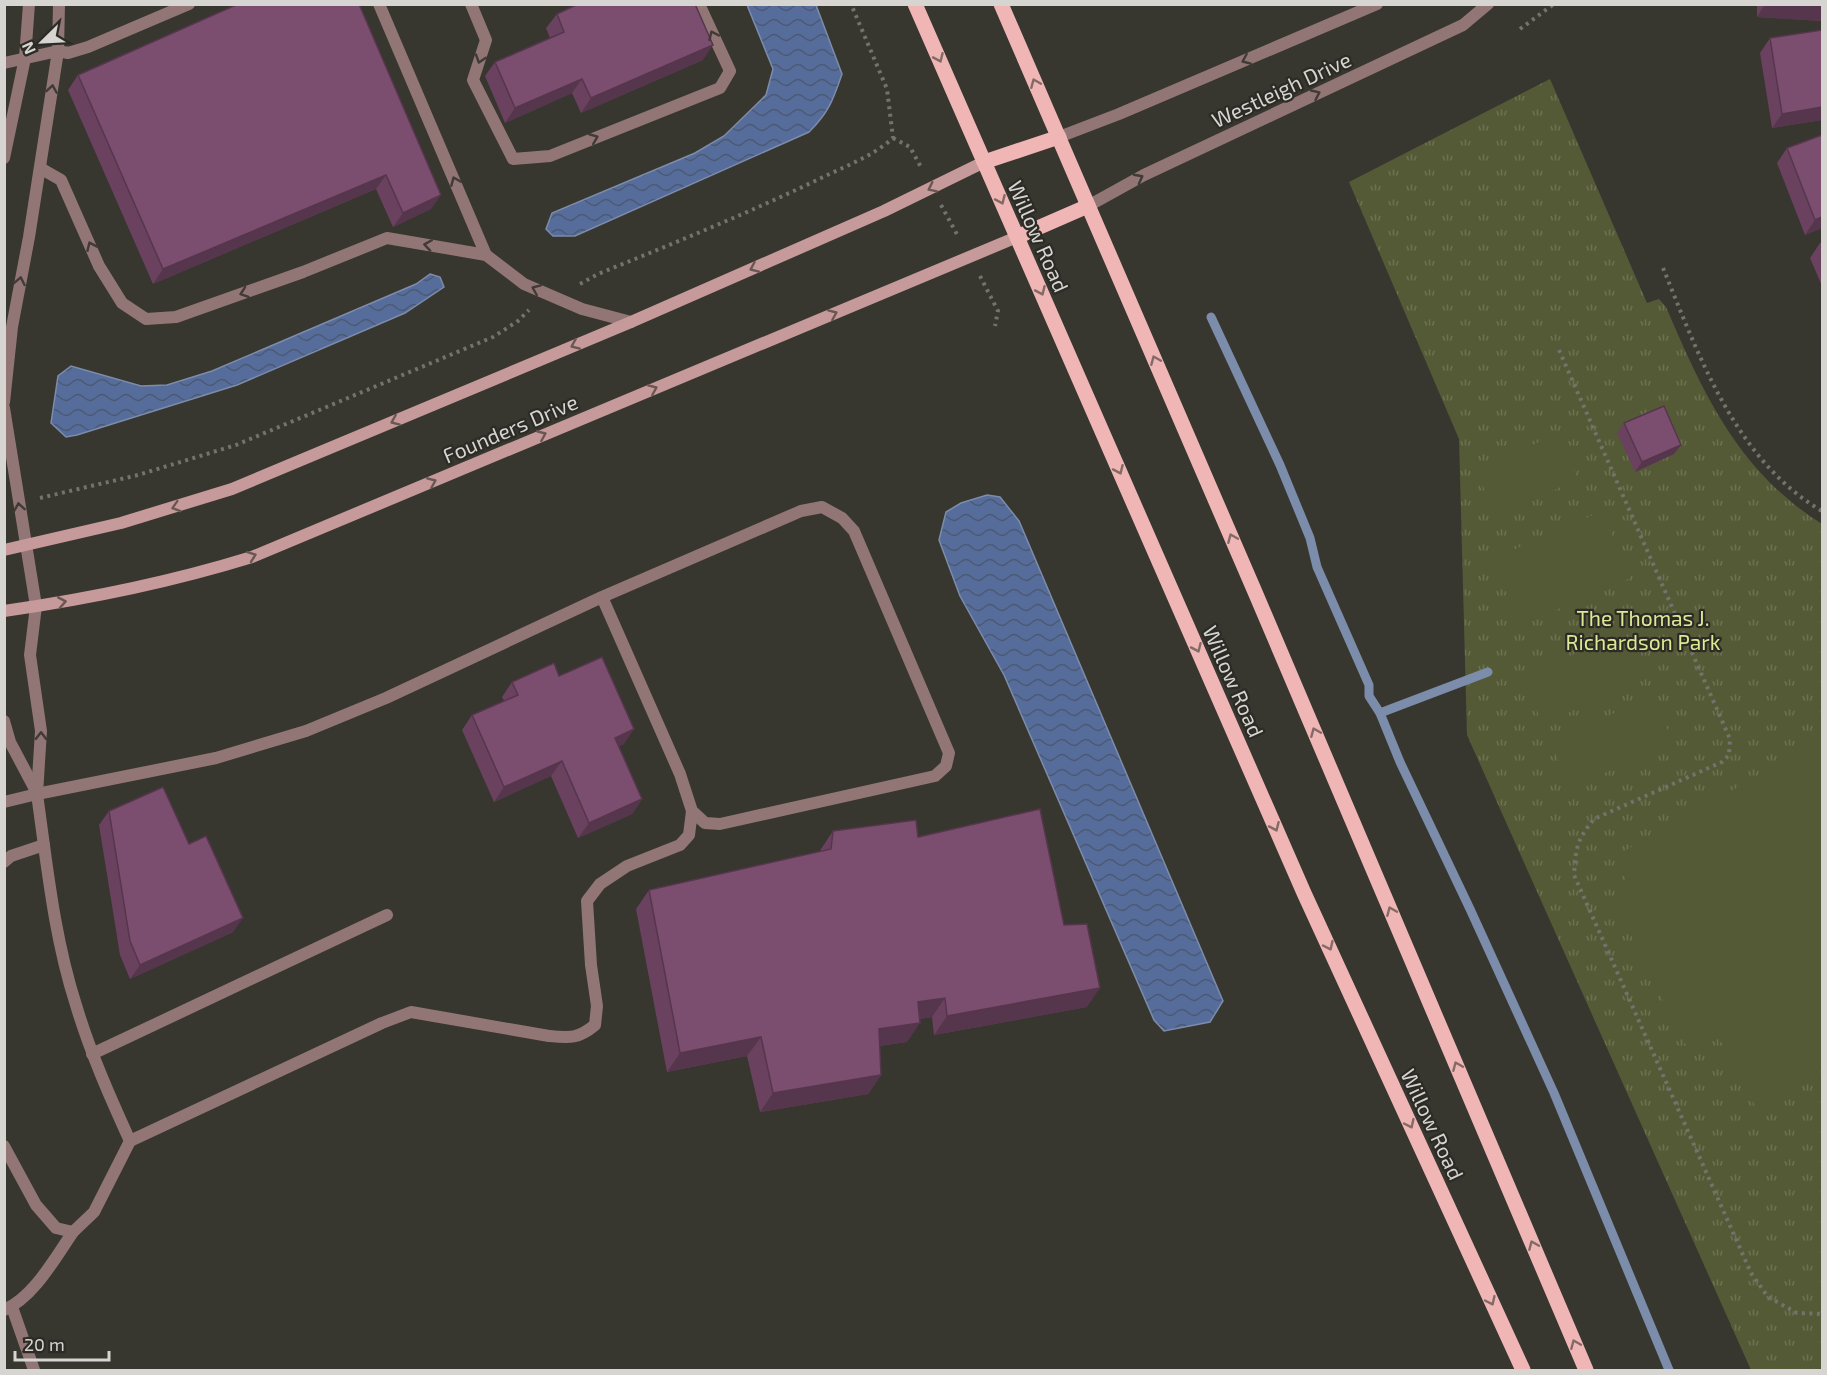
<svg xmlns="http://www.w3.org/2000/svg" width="1827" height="1375" font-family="'Exo 2',sans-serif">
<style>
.park{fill:url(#park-tufts)}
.garden{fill:#555a36}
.water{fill:url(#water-waves);stroke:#7c8cab;stroke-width:1.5}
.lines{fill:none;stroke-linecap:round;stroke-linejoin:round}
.stream{stroke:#7c8cab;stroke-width:9}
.path{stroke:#73726c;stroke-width:4;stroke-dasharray:3 4.5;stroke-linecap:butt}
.service{stroke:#927676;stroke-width:12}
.minor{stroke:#927676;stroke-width:12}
.secondary{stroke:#c69a9a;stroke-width:12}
.primary{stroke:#efb6b5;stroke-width:15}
.wall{fill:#6a425f}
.shaded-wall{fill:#56364d}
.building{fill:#7b4d6e;stroke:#56364d;stroke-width:1.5}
.oneway{stroke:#413a35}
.oneway2{stroke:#846a66}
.oneway3{stroke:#6a5754}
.labels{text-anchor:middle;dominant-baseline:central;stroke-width:4.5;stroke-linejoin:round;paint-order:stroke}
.street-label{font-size:21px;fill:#d6d5d1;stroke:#2d2b25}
.park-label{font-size:21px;fill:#dee995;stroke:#2d2b25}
</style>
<defs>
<pattern id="park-tufts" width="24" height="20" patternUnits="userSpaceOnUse" patternTransform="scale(1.5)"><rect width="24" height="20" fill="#555a36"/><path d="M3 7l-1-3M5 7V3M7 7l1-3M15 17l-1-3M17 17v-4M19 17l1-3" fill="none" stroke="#6d7152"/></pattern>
<pattern id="water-waves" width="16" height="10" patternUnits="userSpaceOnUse" patternTransform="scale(1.5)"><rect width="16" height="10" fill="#566d9b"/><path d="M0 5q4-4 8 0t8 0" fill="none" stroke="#4c5972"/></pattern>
</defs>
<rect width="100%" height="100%" fill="#37362f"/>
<path class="park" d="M1550 79 1647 303 1659 299 1666 307C1704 395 1738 471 1822 524V1370H1751L1467 735 1459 439 1349 182Z"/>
<g class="garden">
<polygon points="1557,434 1578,479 1497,516 1476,471"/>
<polygon points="1602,511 1630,578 1521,625 1492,559"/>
<polygon points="1624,632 1645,678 1543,724 1522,678"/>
<polygon points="1652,696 1673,742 1571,788 1550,742"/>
<polygon points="1822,740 1822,1070 1756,1107 1714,1028 1685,1044 1615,902 1629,869 1621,853"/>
</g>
<g class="water">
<path d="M747 5H816L842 74C833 100 829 112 809 132L575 236H553L546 229 552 213 695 153 724 136 766 95 773 69Z"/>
<polygon points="430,274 440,277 444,287 405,313 237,385 77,435 66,437 51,423 58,376 71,366 141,386 167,385 212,371 416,284"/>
<polygon points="987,495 1000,497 1019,521 1223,1001 1210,1022 1164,1031 1154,1020 1004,675 960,596 939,540 946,512 961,503"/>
</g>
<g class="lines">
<g class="stream">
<polyline points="1211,317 1280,465 1310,538 1317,567 1369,685 1369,696 1380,713"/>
<polyline points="1488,672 1380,713 1400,762 1470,909 1554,1093 1669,1370"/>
</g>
<g class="path">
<polyline points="1520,29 1554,4"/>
<polyline points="893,138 910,147 922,169"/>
<polyline points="941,205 959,238"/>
<path d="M1663 268C1699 356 1736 461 1822 511"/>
<polyline points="980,276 998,311 995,326"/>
<path d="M580 284 598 274C672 244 746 214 817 180 843 167 872 157 893 138L887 89 851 4"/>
<path d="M1559 350 1730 739 1729 755 1722 762 1594 819C1576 841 1576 848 1574 875L1751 1273 1768 1297 1797 1313 1822 1314"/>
<polyline points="40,498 138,475 236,445 493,337 518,321 529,310"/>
</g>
<g class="service">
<polyline points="379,4 486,255"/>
<polyline points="471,4 486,40 473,80 513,159 550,156 720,88 730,71 699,4"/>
<polyline points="4,63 58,51 68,53 88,47 189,4"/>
<polyline points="4,158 25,58 29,4"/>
<polyline points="40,168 61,180 99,266 122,303 146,319 176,317 303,272 387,238 486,255 524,284 582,309 631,322"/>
<polyline points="4,402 12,327 29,237 58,51 59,4"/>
<polyline points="4,408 36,606 30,655 41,731 37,794"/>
<path d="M602 597 680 774 692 811 689 835 680 845 627 866 600 884 587 901 591 965 597 1006 595 1025C578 1039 570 1038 549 1036L411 1012 382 1023 130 1141C110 1097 90 1052 76 1005 54 937 47 865 37 794L216 758 306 731 386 698 602 597 801 511 822 507 842 518 854 531 949 753 946 766 935 776 720 824 705 823 692 811"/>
<polyline points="4,721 10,742 37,793"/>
<polyline points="4,802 37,794"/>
<polyline points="4,862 11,856 44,845"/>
<polyline points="92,1054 387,915"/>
<polyline points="4,1146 36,1205 56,1228 73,1232 94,1212 130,1141"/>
<polyline points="12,1307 34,1370"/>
<path d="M4 1310C34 1297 55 1258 73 1232"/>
</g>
<g class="minor">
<polyline points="1059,137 1119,114 1377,4"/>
<polyline points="1088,206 1144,175 1463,25 1488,4"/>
</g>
<g class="secondary">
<polyline points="4,550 121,523 232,489 631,322 884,211 984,162"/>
<path d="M4 611C88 599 171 582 252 557L1017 237"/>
</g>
<g class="primary">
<polyline points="915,4 1304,893 1523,1370"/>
<polyline points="1001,4 1255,592 1586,1370"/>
<polyline points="984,162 1059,137"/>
<polyline points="1017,237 1088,206"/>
</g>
</g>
<g class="wall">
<polygon points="238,4 431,209 393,227 376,189 153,284 68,90 78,75"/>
<polygon points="1757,4 1822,4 1822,21 1757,17"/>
<polygon points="557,14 703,60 581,113 572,93 505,123 485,76 495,62 550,38 546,28"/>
<polygon points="1822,30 1822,120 1772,128 1760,53 1770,38"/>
<polygon points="1787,148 1822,228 1805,235 1777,163"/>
<polygon points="1822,242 1822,286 1810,258 1820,243"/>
<polygon points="1624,423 1674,454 1635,472 1617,433"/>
<polygon points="559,676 624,744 619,746 642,799 632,814 578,838 551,776 494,802 462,730 472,715 504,701 502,697 512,682"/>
<polygon points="109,811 189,844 233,932 130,979 120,955 99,825"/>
<polygon points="833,831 918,837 1064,925 1087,1007 934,1035 932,1017 920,1019 907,1042 879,1046 881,1075 868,1094 760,1112 747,1056 667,1072 636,909 649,890 819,852"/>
</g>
<g class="shaded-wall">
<polygon points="1765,4 1802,4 1822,6 1822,21 1757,17"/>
<polygon points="713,45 703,60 581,113 591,98"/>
<polygon points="582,79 572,93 505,123 515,108"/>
<polygon points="1822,107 1822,120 1772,128 1782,114"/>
<polygon points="386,175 376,189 153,284 163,269"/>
<polygon points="441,195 431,209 393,227 403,213"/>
<polygon points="1822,217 1822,228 1805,235 1815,220"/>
<polygon points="1681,445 1674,454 1635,472 1642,462"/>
<polygon points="634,729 624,744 605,752 615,738"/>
<polygon points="562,761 551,776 494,802 504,787"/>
<polygon points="642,799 632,814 578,838 589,823"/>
<polygon points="243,918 233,932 130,979 140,965"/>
<polygon points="1100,988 1087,1007 934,1035 947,1016"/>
<polygon points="945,998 932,1017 905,1021 918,1002"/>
<polygon points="920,1023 907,1042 865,1048 879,1029"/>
<polygon points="761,1037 747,1056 667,1072 680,1053"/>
<polygon points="881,1075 868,1094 760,1112 773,1093"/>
</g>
<g class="building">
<polygon points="238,4 359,4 441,195 403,213 386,175 163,269 78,75"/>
<polygon points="578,4 695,4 713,45 591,98 582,79 515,108 495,62 564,32 557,14"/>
<polygon points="1802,4 1822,4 1822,6"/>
<polygon points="1822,30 1822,107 1782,114 1770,38"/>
<polygon points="1822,135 1822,217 1815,220 1787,148"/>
<polygon points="1664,406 1681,445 1642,462 1624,423"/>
<polygon points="602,657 634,729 615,738 642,799 589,823 562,761 504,787 472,715 518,695 512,682 554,663 559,676"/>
<polygon points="163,787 189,844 206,836 243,918 140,965 130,941 109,811"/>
<polygon points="1040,809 1064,925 1087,924 1100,988 947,1016 945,998 918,1002 920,1023 879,1029 881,1075 773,1093 761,1037 680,1053 649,890 831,849 833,831 916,820 918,837"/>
</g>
<defs><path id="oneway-chevron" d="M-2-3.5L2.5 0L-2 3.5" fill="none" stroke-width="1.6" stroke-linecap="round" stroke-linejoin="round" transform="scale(1.5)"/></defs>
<g class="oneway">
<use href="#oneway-chevron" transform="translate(713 35) rotate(-115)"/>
<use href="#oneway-chevron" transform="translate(480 59) rotate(108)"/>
<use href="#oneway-chevron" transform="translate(1246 60) rotate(157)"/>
<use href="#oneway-chevron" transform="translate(52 89) rotate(-81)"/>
<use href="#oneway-chevron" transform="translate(1316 94) rotate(-25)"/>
<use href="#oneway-chevron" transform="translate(594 138) rotate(-22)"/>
<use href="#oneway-chevron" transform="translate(1139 178) rotate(-28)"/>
<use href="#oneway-chevron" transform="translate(455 181) rotate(-113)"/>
<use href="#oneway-chevron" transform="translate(428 245) rotate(-171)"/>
<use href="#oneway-chevron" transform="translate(91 246) rotate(-114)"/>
<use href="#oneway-chevron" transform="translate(20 281) rotate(-79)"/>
<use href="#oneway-chevron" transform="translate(536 289) rotate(-157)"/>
<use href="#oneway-chevron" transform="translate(244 293) rotate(161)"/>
<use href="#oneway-chevron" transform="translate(19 507) rotate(-99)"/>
<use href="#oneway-chevron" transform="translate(41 736) rotate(-89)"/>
</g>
<g class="oneway2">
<use href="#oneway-chevron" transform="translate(939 58) rotate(66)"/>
<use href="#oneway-chevron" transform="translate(1035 83) rotate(-113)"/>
<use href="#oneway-chevron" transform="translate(1001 200) rotate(66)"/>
<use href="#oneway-chevron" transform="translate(1041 291) rotate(66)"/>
<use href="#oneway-chevron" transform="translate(1155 360) rotate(-113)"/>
<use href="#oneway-chevron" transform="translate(1119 470) rotate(66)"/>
<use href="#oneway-chevron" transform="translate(1232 538) rotate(-113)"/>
<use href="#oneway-chevron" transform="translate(1197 648) rotate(66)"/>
<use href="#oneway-chevron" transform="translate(1315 732) rotate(-113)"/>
<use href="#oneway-chevron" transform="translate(1275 827) rotate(66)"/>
<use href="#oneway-chevron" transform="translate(1391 911) rotate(-113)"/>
<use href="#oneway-chevron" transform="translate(1329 946) rotate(65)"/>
<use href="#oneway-chevron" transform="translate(1457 1066) rotate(-113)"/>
<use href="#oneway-chevron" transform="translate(1410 1124) rotate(65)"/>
<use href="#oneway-chevron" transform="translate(1533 1245) rotate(-113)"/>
<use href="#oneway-chevron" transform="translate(1491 1301) rotate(65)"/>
<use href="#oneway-chevron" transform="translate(1575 1344) rotate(-113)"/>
</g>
<g class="oneway3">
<use href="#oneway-chevron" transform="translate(932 188) rotate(154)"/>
<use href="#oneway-chevron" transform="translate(754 268) rotate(156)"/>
<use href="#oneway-chevron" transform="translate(833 314) rotate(-23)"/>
<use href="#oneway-chevron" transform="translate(575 345) rotate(157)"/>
<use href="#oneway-chevron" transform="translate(653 389) rotate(-23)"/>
<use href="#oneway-chevron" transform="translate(395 421) rotate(157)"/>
<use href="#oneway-chevron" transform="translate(542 435) rotate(-23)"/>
<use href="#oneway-chevron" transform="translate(432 482) rotate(-23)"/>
<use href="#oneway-chevron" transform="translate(176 507) rotate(163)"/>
<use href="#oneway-chevron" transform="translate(252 556) rotate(-20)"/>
<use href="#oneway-chevron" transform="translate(62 602) rotate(-10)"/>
</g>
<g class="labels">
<g class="street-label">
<text transform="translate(1281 89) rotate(-25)">Westleigh Drive</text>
<text transform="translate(1039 236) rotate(66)">Willow Road</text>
<text transform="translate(510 428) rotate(-23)">Founders Drive</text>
<text transform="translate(1234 681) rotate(66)">Willow Road</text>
<text transform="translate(1433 1124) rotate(65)">Willow Road</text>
</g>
<g class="park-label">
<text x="1643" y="617">The Thomas J.<tspan x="1643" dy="24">Richardson Park</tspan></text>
</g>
</g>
<rect width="1827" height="1375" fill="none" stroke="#d6d5d1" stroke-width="12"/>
<g transform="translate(42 42) rotate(246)" stroke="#2d2b25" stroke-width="4.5" paint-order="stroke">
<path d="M0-4.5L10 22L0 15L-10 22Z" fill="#d6d5d1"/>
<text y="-9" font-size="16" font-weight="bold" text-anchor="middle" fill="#d6d5d1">N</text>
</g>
<path d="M15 1351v9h94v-9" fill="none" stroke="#d6d5d1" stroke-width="3"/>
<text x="24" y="1351" font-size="18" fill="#d6d5d1" stroke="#2d2b25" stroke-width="4.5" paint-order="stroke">20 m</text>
</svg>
